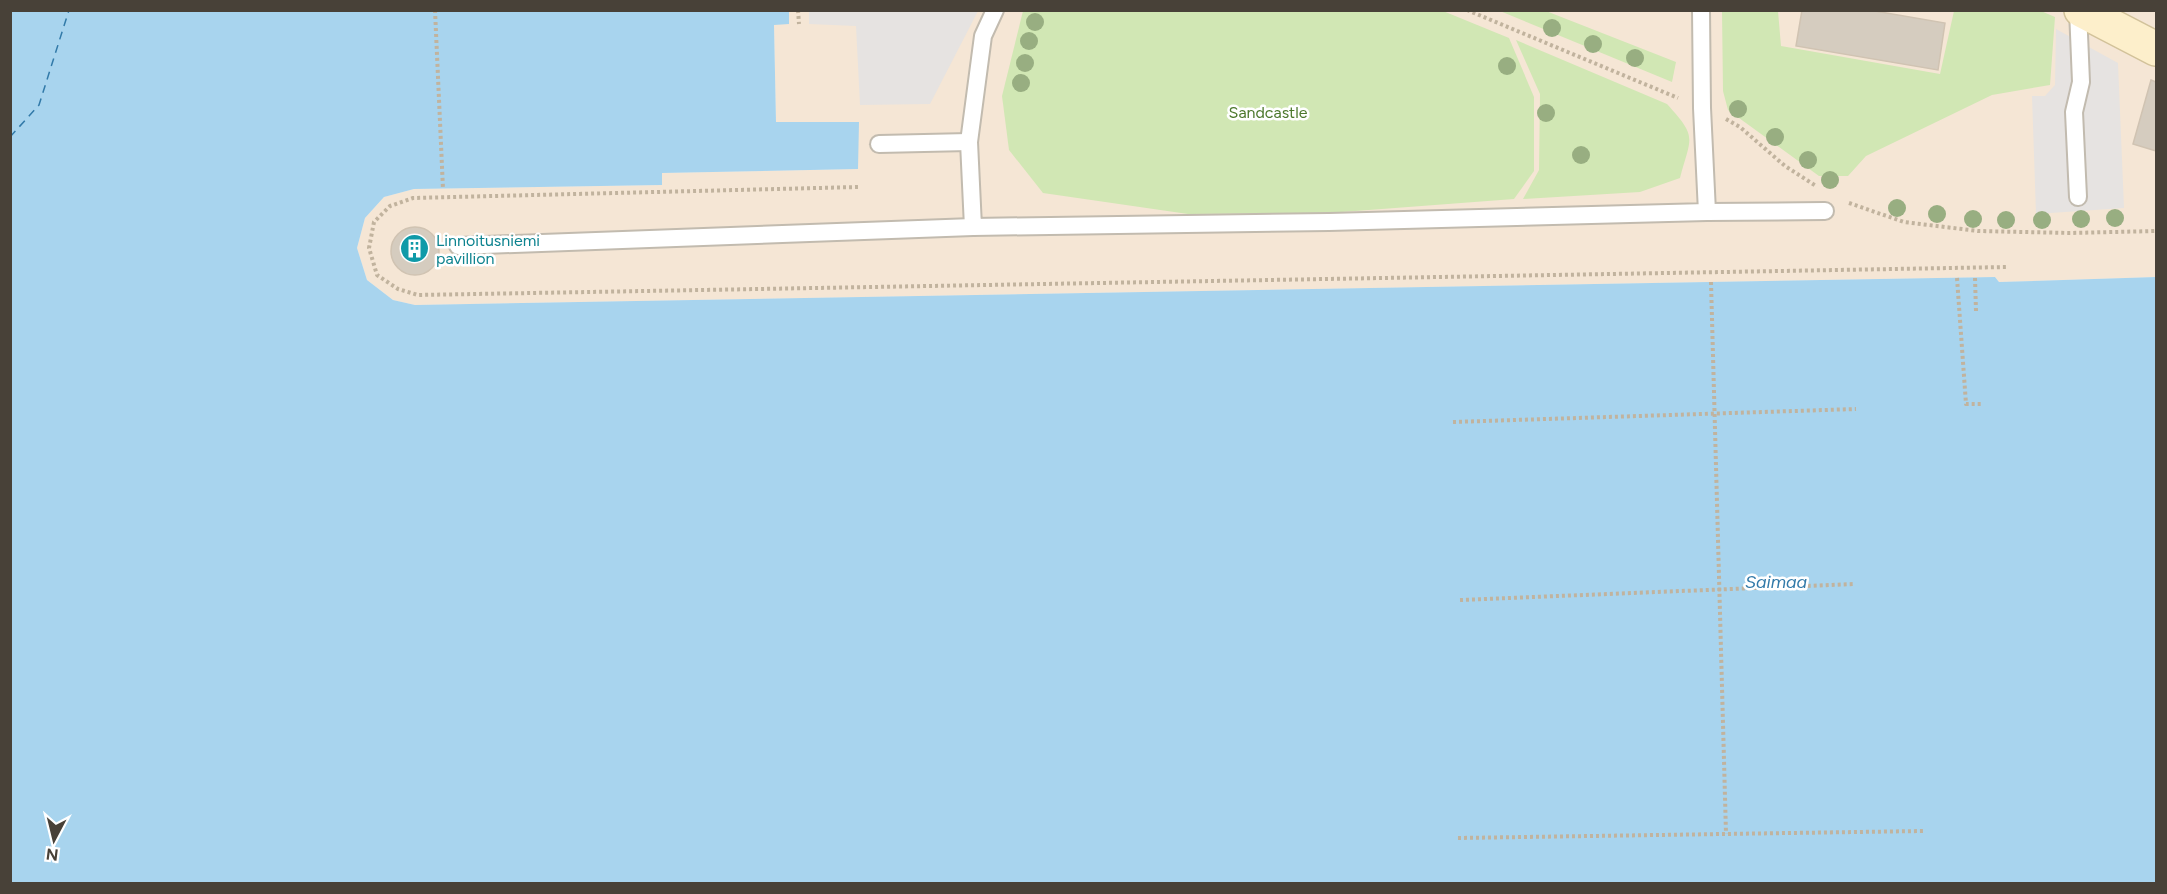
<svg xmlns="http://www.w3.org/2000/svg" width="2167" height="894" font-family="Figtree,sans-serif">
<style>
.commercial{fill:#f5e6d5}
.green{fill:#d1e7b4}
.parking{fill:#e6e3e1}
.water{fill:#a8d4ee}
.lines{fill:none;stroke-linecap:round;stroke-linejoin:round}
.ferry{stroke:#327aa9;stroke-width:1.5;stroke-dasharray:8 6;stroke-linecap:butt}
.building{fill:#d5ccbf;stroke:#d0c3b2;stroke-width:1.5}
.lane-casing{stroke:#c2bbaf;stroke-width:20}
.secondary-casing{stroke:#d2c29a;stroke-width:36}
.path{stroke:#c1b39e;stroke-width:4;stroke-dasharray:3 3;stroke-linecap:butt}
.lane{stroke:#fff;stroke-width:16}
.secondary{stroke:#fdefcb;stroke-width:33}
.tree{fill:#98ae81}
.labels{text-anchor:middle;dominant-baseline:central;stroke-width:5;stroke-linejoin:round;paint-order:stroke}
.park-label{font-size:16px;fill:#4c782c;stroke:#fff}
.culture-label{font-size:16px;fill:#0d838f;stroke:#fff;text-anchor:start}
.water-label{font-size:18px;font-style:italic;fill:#327aa9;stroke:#fff}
</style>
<rect width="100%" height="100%" fill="#f4f0e9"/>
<polygon class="commercial" points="789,11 2156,11 2156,277 1999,282 1995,277 1711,282 415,305 393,300 367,280 357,248 365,218 384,197 414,189 662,185 661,173 858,169 858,122 776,122 774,24 789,24"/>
<g class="green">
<polygon points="1023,11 1443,11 1509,38 1534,97 1534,171 1514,199 1329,213 1188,214 1043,193 1009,150 1002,96"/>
<polygon points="1500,11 1546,11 1676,62 1672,82"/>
<polygon points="1722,11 1778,11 1781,46 1940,74 1954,11 2041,11 2055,17 2050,85 1992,95 1866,156 1848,176 1819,176 1728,110 1723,91"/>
<path d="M1516 40 1667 104C1698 138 1691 136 1680 178L1640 192 1523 199 1539 170 1540 94Z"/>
</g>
<g class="parking">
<polygon points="809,11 809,10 978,11 930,104 860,105 856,26 809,24"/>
<polygon points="2056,29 2118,63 2124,208 2036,214 2032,96 2045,96 2055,85"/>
</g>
<polygon class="water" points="10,11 789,11 789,24 774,25 776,122 859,122 858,169 662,173 662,185 414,189 384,197 365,218 357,248 367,280 393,300 415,305 1995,277 1999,282 2156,277 2156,883 11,883"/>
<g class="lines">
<polyline class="ferry" points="10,137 39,105 69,10"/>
</g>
<g class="building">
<polygon points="1802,10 1869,10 1945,23 1938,70 1796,46"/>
<polygon points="2151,80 2156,82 2156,151 2133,144"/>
<circle cx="415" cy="251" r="24"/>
</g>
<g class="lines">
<defs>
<g id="lane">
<polyline points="995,10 983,36 969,142 973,227 1329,222 1707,212 1702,108 1701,10"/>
<polyline points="879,144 969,142"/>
<polyline points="2078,197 2074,112 2081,82 2078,10"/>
<polyline points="1707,212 1825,211"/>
<polyline points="458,246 973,227"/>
</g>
<polyline id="secondary" points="2081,10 2156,49"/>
</defs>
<use href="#lane" class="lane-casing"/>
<use href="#secondary" class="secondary-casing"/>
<g class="path">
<polyline points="435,10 443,189"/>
<polyline points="798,10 799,24"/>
<polyline points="1467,10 1678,98"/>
<polyline points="1726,119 1740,127 1785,166 1816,186"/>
<polyline points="858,187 413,198 390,206 374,222 369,248 377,275 398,289 418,295 2007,267"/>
<polyline points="1849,203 1904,222 1978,231 2070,233 2156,231"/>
<polyline points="1957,278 1966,404 1982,404"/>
<polyline points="1975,278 1976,311"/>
<polyline points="1711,282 1726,834"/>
<polyline points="1453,422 1856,409"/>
<polyline points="1460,600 1854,584"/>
<polyline points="1458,838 1923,831"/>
</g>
<use href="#lane" class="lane"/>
<use href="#secondary" class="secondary"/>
</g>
<g class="tree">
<circle cx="1035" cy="22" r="9"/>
<circle cx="1552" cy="28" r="9"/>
<circle cx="1029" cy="41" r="9"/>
<circle cx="1593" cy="44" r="9"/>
<circle cx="1635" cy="58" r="9"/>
<circle cx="1025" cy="63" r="9"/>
<circle cx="1507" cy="66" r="9"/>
<circle cx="1021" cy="83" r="9"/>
<circle cx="1738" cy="109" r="9"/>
<circle cx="1546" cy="113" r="9"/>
<circle cx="1775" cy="137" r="9"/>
<circle cx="1581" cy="155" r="9"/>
<circle cx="1808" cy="160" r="9"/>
<circle cx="1830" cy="180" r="9"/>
<circle cx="1897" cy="208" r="9"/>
<circle cx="1937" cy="214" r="9"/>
<circle cx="2115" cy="218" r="9"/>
<circle cx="1973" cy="219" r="9"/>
<circle cx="2081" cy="219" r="9"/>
<circle cx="2006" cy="220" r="9"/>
<circle cx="2042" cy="220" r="9"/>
</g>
<defs>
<symbol id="building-disc" viewBox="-11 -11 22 22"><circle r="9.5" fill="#0f9aa8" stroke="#fff"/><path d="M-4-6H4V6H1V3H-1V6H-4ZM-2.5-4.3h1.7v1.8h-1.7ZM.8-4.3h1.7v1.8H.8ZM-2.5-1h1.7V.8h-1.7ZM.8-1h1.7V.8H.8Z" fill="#fff"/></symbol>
</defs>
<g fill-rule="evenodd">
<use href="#building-disc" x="398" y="232" width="33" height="33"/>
</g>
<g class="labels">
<g class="park-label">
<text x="1268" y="112">Sandcastle</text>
</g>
<g class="culture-label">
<text x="436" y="240">Linnoitusniemi<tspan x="436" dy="18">pavillion</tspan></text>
</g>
<g class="water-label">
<text x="1776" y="582">Saimaa</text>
</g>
</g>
<rect width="2167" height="894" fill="none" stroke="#484138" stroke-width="24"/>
<g transform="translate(54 840) rotate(187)" stroke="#ffffff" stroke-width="4.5" paint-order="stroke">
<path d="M0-4.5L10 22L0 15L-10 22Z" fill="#484138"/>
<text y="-9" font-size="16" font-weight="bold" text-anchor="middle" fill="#484138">N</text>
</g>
</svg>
